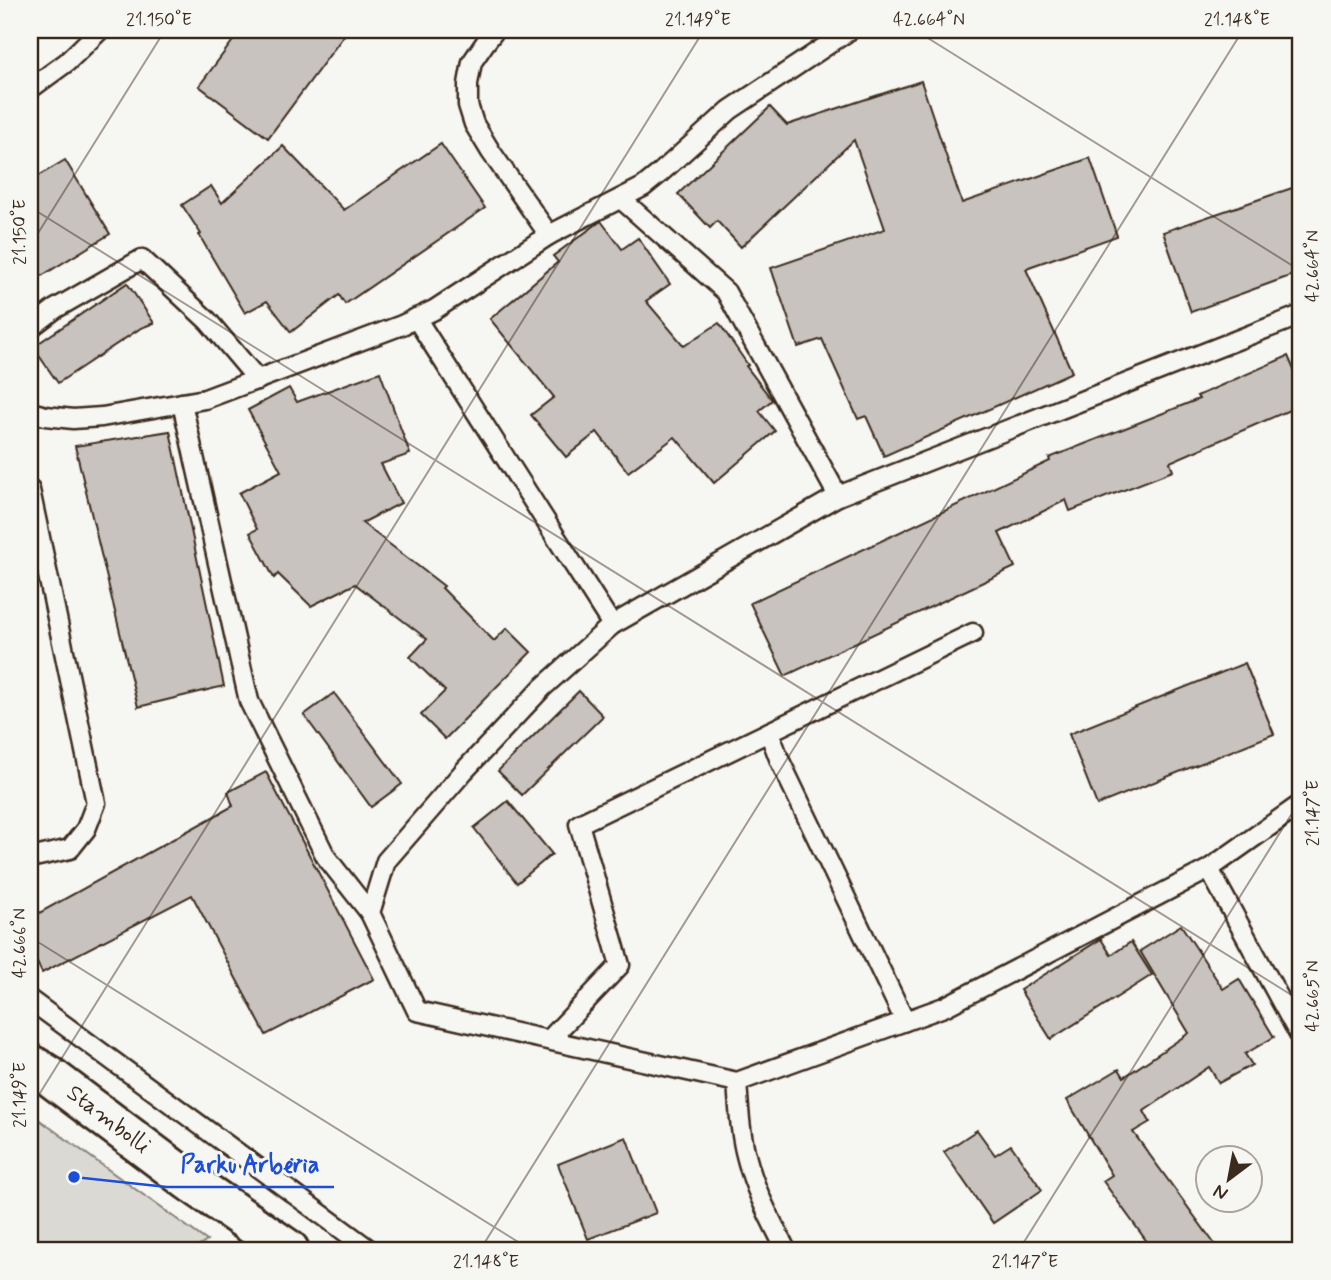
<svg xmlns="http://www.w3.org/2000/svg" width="1331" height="1280" font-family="Mynerve,sans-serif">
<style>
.green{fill:#dad9d3;stroke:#8a8278;stroke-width:2}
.building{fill:#c8c3be;stroke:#3b2a1e;stroke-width:2}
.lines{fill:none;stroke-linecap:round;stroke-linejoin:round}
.lane-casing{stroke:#3b2a1e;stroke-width:23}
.secondary-casing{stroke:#3b2a1e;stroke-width:44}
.lane{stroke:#f6f6f2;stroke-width:18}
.secondary{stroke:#f6f6f2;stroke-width:38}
.ticks{fill:none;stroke:#3b2a1e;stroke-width:2;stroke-opacity:0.45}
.labels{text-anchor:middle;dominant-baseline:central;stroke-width:6;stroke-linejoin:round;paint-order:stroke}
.street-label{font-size:23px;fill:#3b2a1e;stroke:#f6f6f2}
.leader{fill:none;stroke:#1d4ed8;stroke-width:2.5}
.callout-dot{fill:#1d4ed8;stroke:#f6f6f2;stroke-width:2.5}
.callout-label{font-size:24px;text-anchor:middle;font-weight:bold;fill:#1d4ed8;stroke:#f6f6f2;stroke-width:6;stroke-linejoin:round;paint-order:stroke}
.neatline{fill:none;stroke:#3b2a1e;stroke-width:2.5}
.ticks-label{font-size:18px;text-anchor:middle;fill:#3b2a1e}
</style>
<rect width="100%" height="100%" fill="#f6f6f2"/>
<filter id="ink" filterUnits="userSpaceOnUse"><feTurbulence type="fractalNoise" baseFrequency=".0143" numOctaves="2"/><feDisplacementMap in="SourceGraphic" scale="14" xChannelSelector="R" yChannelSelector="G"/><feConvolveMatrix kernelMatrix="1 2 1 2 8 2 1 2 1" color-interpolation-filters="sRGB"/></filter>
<g filter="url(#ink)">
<polygon class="green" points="30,1113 207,1241 193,1250 30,1250"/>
<g class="building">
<polygon points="241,30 348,30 268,138 199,86"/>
<polygon points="921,81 962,203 1090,158 1117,236 1029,267 1026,269 1072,372 884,456 866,416 858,419 822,339 798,347 771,268 885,229 854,140 741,247 717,221 710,228 678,194 770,107 787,125"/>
<polygon points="441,144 485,208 345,304 339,295 291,332 267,301 245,313 199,235 201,234 182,205 211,186 222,203 283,146 344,210"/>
<polygon points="65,160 110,234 30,283 30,181"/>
<polygon points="1301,185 1301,272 1191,312 1163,232"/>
<polygon points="601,221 622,249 638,238 670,284 646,301 684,346 719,323 748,365 746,366 772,400 759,411 775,431 714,483 675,437 628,472 597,432 566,457 531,415 554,397 490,319 558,262 553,256"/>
<polygon points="127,283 154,323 141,328 58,383 33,347"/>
<polygon points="1288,356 1301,386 1301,405 1170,462 1173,471 1070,511 1066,500 999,533 1015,567 785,676 750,603 1050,461 1049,458 1199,399 1197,396"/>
<polygon points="380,372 410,454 381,464 401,503 362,523 444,586 442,588 494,641 507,628 531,652 445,739 421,715 445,691 410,657 427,639 355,584 311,606 278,574 274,578 250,533 257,529 239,493 281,471 248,410 289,388 297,402"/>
<polygon points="170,431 224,686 138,707 75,446"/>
<polygon points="1245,663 1274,734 1097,805 1069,734"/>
<polygon points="579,691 603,716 522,795 498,771"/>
<polygon points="334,693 402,784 371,807 304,715"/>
<polygon points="266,772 374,979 266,1035 192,895 42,973 30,948 30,918 233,806 228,792"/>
<polygon points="508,801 552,854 517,883 474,828"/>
<polygon points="1181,925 1223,989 1239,979 1274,1037 1245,1054 1252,1065 1219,1083 1209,1067 1144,1111 1150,1122 1133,1132 1219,1250 1153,1250 1103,1181 1112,1175 1067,1100 1119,1069 1124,1077 1189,1033 1140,951"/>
<polygon points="1101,939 1111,955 1131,942 1152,975 1051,1039 1020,990"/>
<polygon points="977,1130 995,1155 1011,1145 1042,1190 993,1223 944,1152"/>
<polygon points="626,1137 656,1213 588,1239 558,1164"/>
</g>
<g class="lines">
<defs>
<g id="lane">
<polyline points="495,30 485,43 472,62 468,84 468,105 474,124 491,152 549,235"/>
<polyline points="30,89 67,62 100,30"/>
<polyline points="621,199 726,292 838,496 1301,315"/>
<polyline points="416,318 612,625"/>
<polyline points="30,328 55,309 142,259 208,321 258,380"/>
<polyline points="182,403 249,701 326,857 370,913"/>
<polyline points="30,412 46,416 73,419 102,417 205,399 402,325 434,310 549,235 643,187 659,174 730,110 850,30"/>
<polyline points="30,490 96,803 86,829 70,849 30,858"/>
<polyline points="838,496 612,625 542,688 464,771 386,861 370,913 417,1011 737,1082 944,1007 1209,869 1301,804"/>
<polyline points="1209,869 1301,1038"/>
<polyline points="30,1000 370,1250"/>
<polyline points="905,1021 780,761 769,732 973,633"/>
<polyline points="549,1040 620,965 579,824 769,732"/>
<path d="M737 1082C739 1108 740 1134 747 1159 755 1191 771 1220 786 1250"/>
</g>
<polyline id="secondary" points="30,1064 48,1075 189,1181 289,1250"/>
</defs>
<use href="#lane" class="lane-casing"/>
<use href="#secondary" class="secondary-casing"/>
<use href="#lane" class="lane"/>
<use href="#secondary" class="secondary"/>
</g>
</g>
<path class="ticks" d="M915 30 1301 271M30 207 1301 1001M30 246 165 30M30 937 531 1250M30 1109 704 30M480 1250 1243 30M1019 1250 1301 799"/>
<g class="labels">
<g class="street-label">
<text transform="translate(108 1120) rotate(37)">Stambolli</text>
</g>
</g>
<path class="leader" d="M74 1177L167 1187H334"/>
<circle class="callout-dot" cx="74" cy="1177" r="7"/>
<g class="callout-label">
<text x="250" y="1172">Parku Arbëria</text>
</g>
<rect width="1331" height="1280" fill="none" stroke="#f6f6f2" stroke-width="77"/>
<g transform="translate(1229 1179) rotate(212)"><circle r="33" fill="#f6f6f2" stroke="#aba49d" stroke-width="2"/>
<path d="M0-5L12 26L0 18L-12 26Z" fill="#3b2a1e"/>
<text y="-10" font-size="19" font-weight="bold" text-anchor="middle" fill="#3b2a1e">N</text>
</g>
<rect x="38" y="38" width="1254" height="1204" class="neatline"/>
<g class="ticks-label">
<text x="159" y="25">21.150°E</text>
<text x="698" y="25">21.149°E</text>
<text x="929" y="25">42.664°N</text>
<text x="1237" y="25">21.148°E</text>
<text transform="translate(19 232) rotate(-90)" y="6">21.150°E</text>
<text transform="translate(1312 266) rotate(-90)" y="6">42.664°N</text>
<text transform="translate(1312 813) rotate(-90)" y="6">21.147°E</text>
<text transform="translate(19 943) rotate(-90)" y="6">42.666°N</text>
<text transform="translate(1312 996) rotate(-90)" y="6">42.665°N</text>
<text transform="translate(19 1095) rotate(-90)" y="6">21.149°E</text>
<text x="486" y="1267">21.148°E</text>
<text x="1025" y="1267">21.147°E</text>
</g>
</svg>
